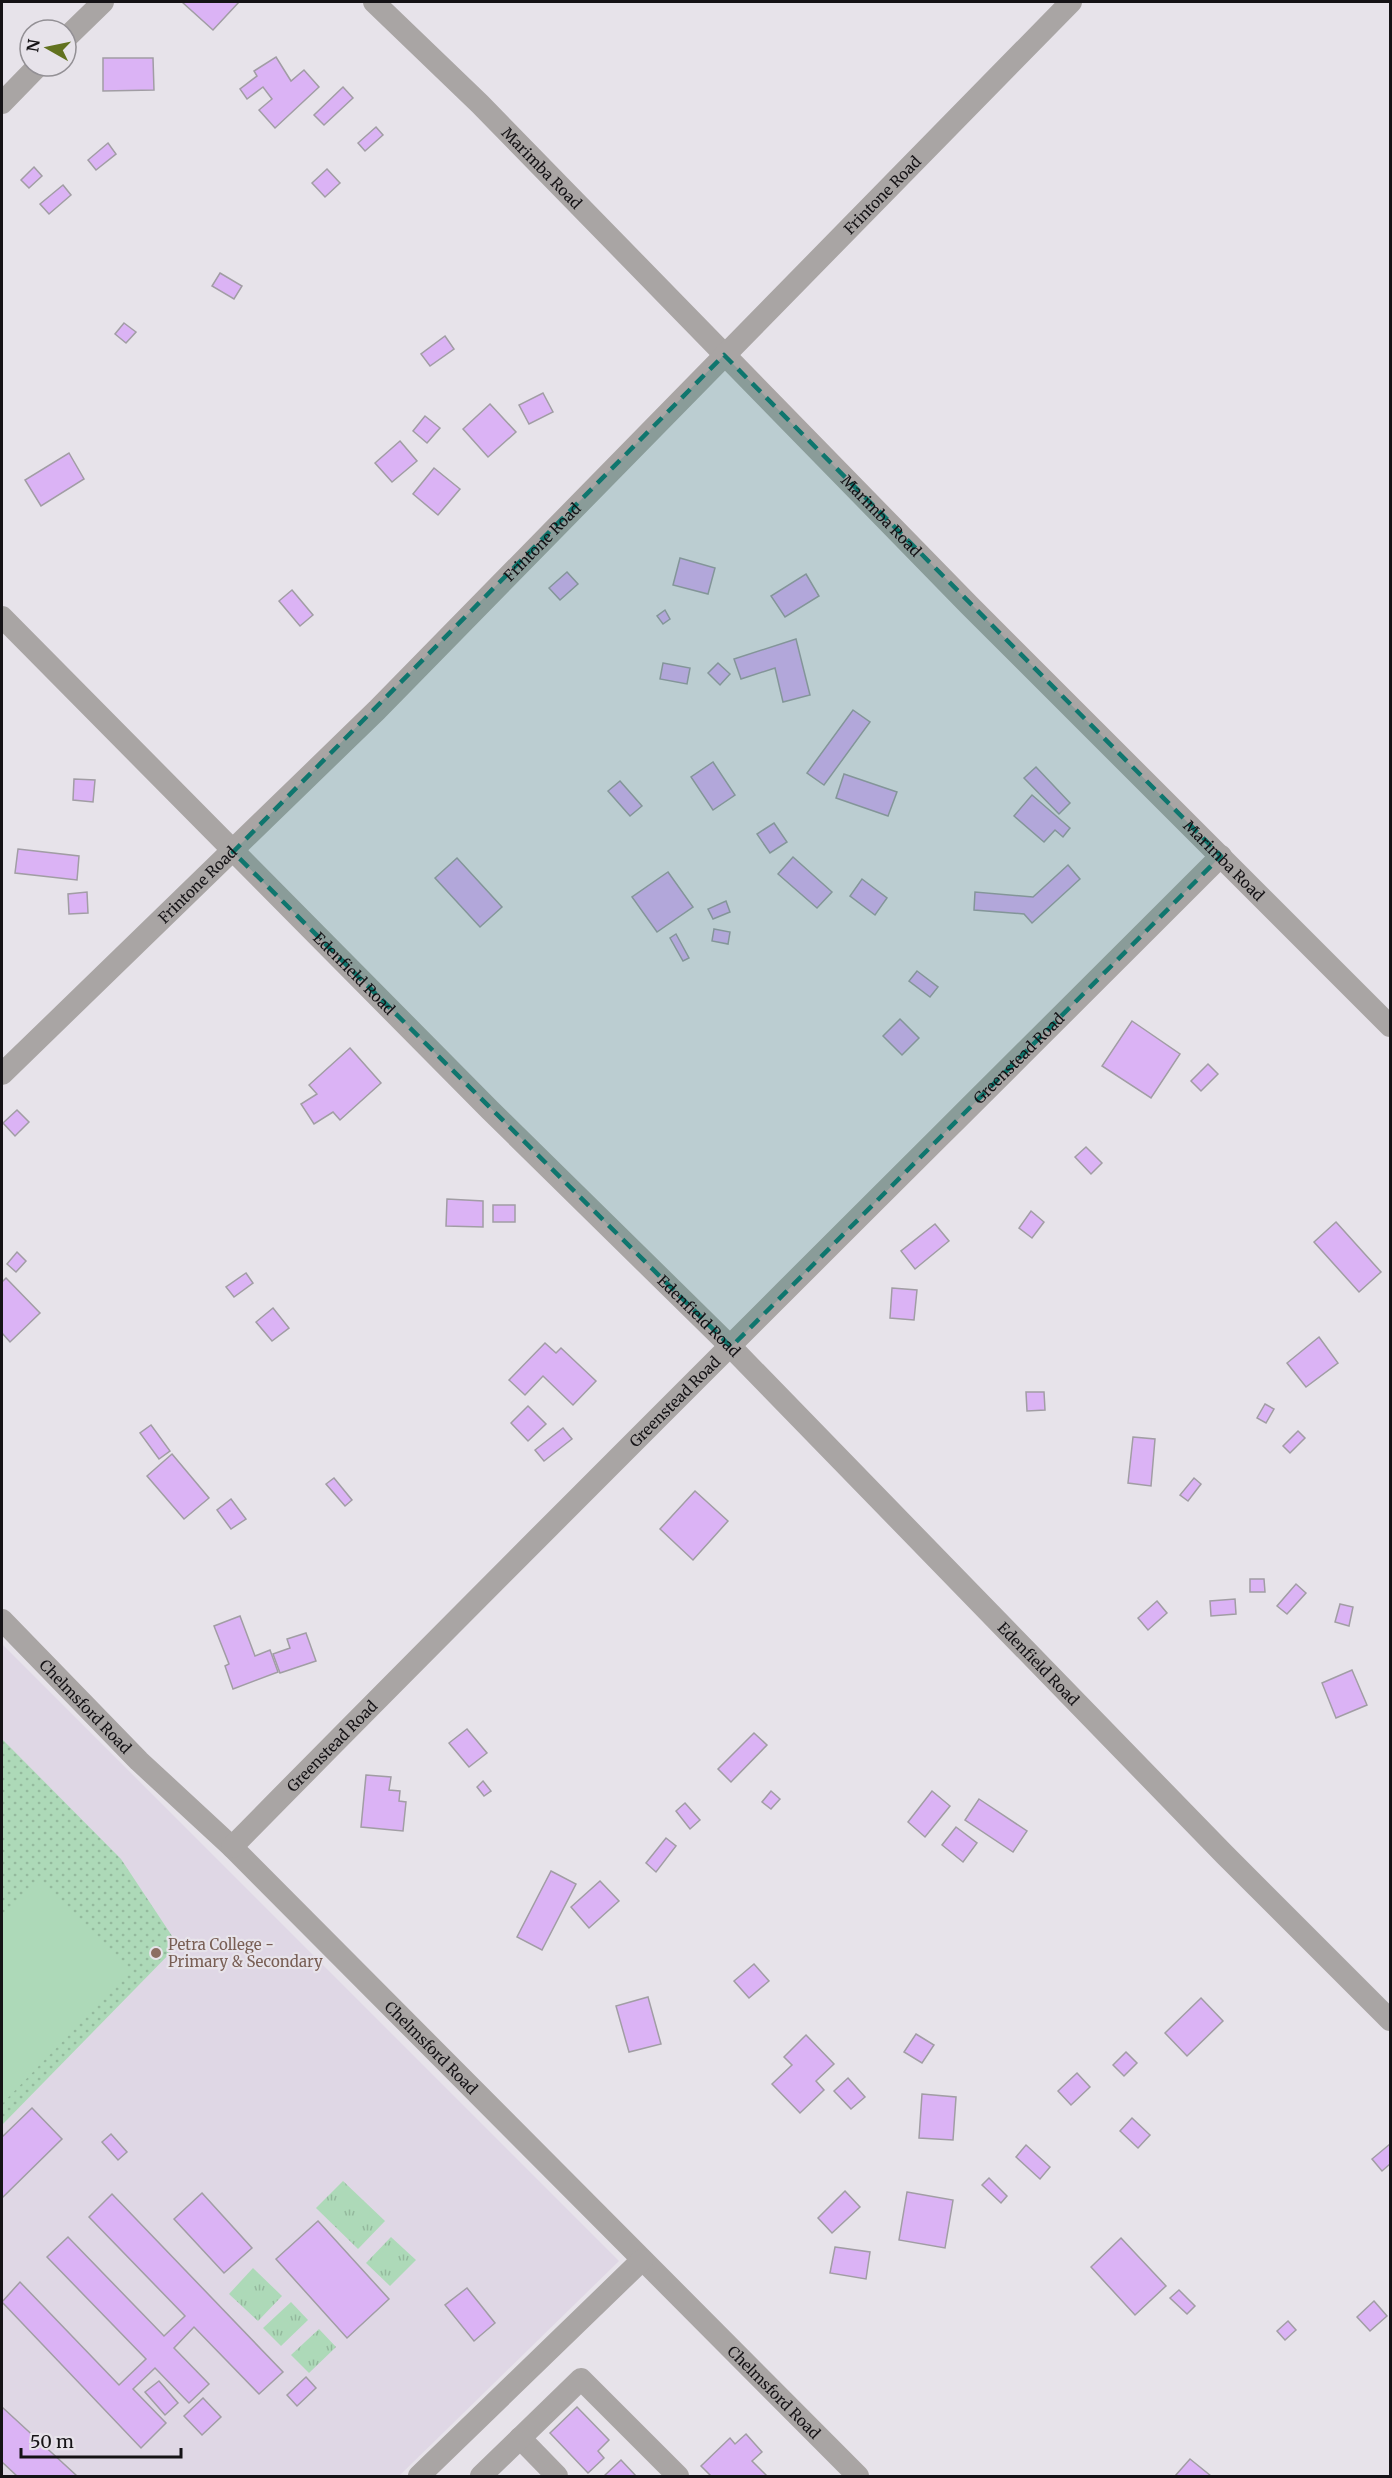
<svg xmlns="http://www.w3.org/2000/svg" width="1392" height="2478" font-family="Merriweather,serif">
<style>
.built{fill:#dfd7e5}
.grass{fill:url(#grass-tufts)}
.park{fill:url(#park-dots)}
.pitch{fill:#add9b8}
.building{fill:#dbb3f5;stroke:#a19da4;stroke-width:1.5}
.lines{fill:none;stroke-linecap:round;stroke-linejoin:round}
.minor{stroke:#a9a5a4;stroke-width:22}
.marked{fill:#0f766e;fill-opacity:0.2;stroke:#0f766e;stroke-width:4.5;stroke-dasharray:12 8;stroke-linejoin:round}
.education-dot{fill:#8d6e63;stroke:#e7e3ea;stroke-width:2}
.labels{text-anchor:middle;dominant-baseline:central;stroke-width:4.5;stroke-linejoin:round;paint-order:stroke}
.street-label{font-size:15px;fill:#151316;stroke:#e7e3ea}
.education-label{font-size:15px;fill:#785e54;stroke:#e7e3ea;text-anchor:start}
</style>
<defs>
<pattern id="grass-tufts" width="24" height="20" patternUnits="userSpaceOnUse" patternTransform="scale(1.5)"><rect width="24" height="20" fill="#add9b8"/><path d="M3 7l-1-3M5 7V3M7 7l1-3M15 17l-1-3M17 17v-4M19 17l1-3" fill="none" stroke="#94b99d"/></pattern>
<pattern id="park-dots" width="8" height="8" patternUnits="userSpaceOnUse" patternTransform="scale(1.5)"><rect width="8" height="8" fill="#add9b8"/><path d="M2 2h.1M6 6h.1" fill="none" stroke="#94b99d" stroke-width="1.8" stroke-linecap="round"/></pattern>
</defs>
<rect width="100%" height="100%" fill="#e7e3ea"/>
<polygon class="built" points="2,1644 619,2261 399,2476 2,2476"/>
<g class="grass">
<polygon points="343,2181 385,2221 358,2249 316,2208"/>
<polygon points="391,2237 416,2260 390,2286 366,2263"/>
<polygon points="253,2268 282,2296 258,2321 229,2294"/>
<polygon points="291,2302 308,2320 281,2346 263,2328"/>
<polygon points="319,2329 336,2347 309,2373 291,2355"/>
</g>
<polygon class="park" points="2,1739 121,1859 178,1945 2,2125"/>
<polygon class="pitch" points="39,1881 130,1972 2,2104 2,1919"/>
<g class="building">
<polygon points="182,2 239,2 213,30"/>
<polygon points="276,57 291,81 304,70 319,87 275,128 259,110 272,99 263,87 247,99 240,89 257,76 254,71"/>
<polygon points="103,58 153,58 154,90 103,91"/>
<polygon points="343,87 353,98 324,125 314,115"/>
<polygon points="376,127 383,135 365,151 358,143"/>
<polygon points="108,143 116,154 96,170 88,160"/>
<polygon points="34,167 42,176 29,188 21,180"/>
<polygon points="327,169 340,183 325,197 312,183"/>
<polygon points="63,185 71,195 49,214 40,204"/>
<polygon points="220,273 242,286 234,299 212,286"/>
<polygon points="124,323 136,332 126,343 115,334"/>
<polygon points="445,336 454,349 430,366 421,354"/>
<polygon points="543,393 553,412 529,424 519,405"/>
<polygon points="490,404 516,432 488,457 463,429"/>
<polygon points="425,416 440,428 427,443 413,431"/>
<polygon points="400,441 417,461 392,482 375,463"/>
<polygon points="69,453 84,479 41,506 25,480"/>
<polygon points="434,468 460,489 438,515 413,494"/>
<polygon points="680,558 715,568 708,594 673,585"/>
<polygon points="567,572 578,584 560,600 549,588"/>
<polygon points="806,574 819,596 785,617 771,596"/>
<polygon points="292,590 313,615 300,626 279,601"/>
<polygon points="665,610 670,619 663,624 657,616"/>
<polygon points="796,639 810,695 783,702 775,668 741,679 734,659"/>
<polygon points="663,663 690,668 687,684 660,679"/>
<polygon points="718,663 730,674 720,685 708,673"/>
<polygon points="853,710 870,722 824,785 807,773"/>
<polygon points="713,762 735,795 713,810 691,777"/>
<polygon points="1036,767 1070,803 1059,814 1024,778"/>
<polygon points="844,774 897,792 888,816 836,798"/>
<polygon points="74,779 95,780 93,802 73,800"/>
<polygon points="620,781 642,806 630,816 608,791"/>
<polygon points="1032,795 1070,828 1063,837 1055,830 1044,842 1014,816"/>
<polygon points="774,823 787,842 770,853 757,834"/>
<polygon points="18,849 79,856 77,880 15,873"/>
<polygon points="793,857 832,892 817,908 778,874"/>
<polygon points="457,858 502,907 480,927 435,878"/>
<polygon points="1068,865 1080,879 1032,923 1024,914 974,910 975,892 1033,897"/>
<polygon points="668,872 693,907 657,932 632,897"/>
<polygon points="862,879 887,898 875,915 850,896"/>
<polygon points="87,892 88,913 69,914 68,894"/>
<polygon points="726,901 730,912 713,919 708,909"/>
<polygon points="714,929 730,932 728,944 712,941"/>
<polygon points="676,934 689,958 683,961 670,938"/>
<polygon points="917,971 938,987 930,997 909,981"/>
<polygon points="900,1019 919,1038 902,1055 883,1036"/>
<polygon points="1132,1021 1180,1054 1151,1098 1102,1066"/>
<polygon points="350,1048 381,1083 340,1120 333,1112 314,1124 301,1104 317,1094 309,1085"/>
<polygon points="1208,1064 1218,1074 1201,1091 1191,1081"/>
<polygon points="17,1110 29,1122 15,1136 3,1123"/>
<polygon points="1086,1147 1102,1163 1091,1174 1075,1157"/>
<polygon points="447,1199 483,1201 483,1227 446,1226"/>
<rect x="493" y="1205" width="22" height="17"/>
<polygon points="1031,1211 1044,1222 1032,1238 1019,1228"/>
<polygon points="1336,1222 1381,1272 1359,1292 1314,1242"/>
<polygon points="935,1224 949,1241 915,1269 901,1251"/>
<polygon points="17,1252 26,1261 16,1272 7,1264"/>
<polygon points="246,1273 253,1283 234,1297 226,1287"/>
<polygon points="6,1278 40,1313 10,1342 2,1333 2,1282"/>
<polygon points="892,1288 917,1290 914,1320 890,1318"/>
<polygon points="273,1308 289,1328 272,1341 256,1322"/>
<polygon points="1319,1337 1338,1363 1306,1387 1287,1363"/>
<polygon points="545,1343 556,1353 561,1348 596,1381 573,1405 543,1376 525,1395 509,1380"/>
<polygon points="1026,1392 1044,1392 1045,1410 1027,1411"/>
<polygon points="1265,1404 1274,1409 1266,1423 1257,1418"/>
<polygon points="528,1406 546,1424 528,1441 511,1423"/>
<polygon points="151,1425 170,1451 159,1459 140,1433"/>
<polygon points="563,1428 572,1439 544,1461 535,1450"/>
<polygon points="1298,1431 1305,1438 1290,1453 1283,1446"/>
<polygon points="1133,1437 1155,1439 1151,1486 1128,1483"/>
<polygon points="172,1454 209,1498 184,1519 147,1476"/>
<polygon points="334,1478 352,1500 345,1506 326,1484"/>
<polygon points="1194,1478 1201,1484 1188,1501 1180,1495"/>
<polygon points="695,1491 728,1521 693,1560 660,1529"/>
<polygon points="231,1499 246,1519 231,1529 217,1510"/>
<polygon points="1250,1579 1264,1579 1265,1592 1250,1592"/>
<polygon points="1296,1584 1306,1593 1287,1614 1277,1606"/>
<polygon points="1235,1599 1236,1614 1211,1616 1210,1601"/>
<polygon points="1157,1601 1167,1613 1148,1630 1138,1618"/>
<polygon points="1340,1604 1353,1607 1349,1626 1335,1622"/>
<polygon points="240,1616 255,1656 270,1650 278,1672 233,1689 225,1666 229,1664 214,1626"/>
<polygon points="306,1633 316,1661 280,1673 273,1654 290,1648 287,1639"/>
<polygon points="1352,1670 1367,1705 1336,1718 1322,1683"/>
<polygon points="467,1729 487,1753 469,1767 449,1743"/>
<polygon points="754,1733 767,1745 731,1782 718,1769"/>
<polygon points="366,1775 391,1777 389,1790 400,1791 399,1801 406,1802 403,1831 361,1827"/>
<polygon points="483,1781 491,1791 484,1796 477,1787"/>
<polygon points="771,1791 780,1799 771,1809 762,1802"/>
<polygon points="932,1791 950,1806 925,1837 908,1822"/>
<polygon points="979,1799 1027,1831 1013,1852 965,1820"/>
<polygon points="685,1803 700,1820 690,1829 676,1811"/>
<polygon points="956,1827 977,1843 963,1862 942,1845"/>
<polygon points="666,1838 676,1846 656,1872 646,1863"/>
<polygon points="551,1871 576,1884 542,1950 517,1937"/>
<polygon points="600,1881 619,1901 589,1928 571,1907"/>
<polygon points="754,1964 769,1981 749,1998 734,1981"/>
<polygon points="648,1997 661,2044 629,2052 616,2006"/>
<polygon points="1201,1998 1223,2021 1187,2056 1165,2033"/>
<polygon points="916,2034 934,2045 922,2063 904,2052"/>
<polygon points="806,2035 834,2064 816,2081 824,2090 800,2113 772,2084 792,2065 784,2057"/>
<polygon points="1126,2052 1137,2063 1124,2076 1113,2065"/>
<polygon points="1077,2073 1090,2087 1071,2105 1058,2091"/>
<polygon points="848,2078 865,2097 851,2109 834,2091"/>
<polygon points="922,2094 956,2097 953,2140 919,2138"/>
<polygon points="32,2108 62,2139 2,2198 2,2137"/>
<polygon points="1132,2118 1150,2135 1138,2148 1120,2131"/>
<polygon points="111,2134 127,2152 118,2160 102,2142"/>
<polygon points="1390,2144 1390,2164 1382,2171 1372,2159"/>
<polygon points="1026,2145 1050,2167 1040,2179 1016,2157"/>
<polygon points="989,2178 1007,2196 1001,2203 982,2185"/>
<polygon points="845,2191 860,2207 832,2233 818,2218"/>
<polygon points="907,2192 953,2200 945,2248 899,2240"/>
<polygon points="202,2193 252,2248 224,2273 174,2219"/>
<polygon points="112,2194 283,2372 259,2394 194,2327 174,2348 209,2384 189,2403 155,2368 133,2389 166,2423 141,2448 2,2302 20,2282 119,2385 146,2359 47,2257 68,2237 164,2336 185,2316 89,2217"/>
<polygon points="318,2221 389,2299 347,2338 276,2259"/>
<polygon points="1121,2238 1166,2286 1135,2315 1091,2267"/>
<polygon points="835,2247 870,2252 866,2279 830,2273"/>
<polygon points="467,2288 495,2323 474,2341 445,2305"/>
<polygon points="1179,2290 1195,2306 1187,2314 1170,2298"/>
<polygon points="1374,2301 1387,2316 1370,2331 1357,2317"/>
<polygon points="1288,2321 1296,2330 1285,2340 1277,2331"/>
<polygon points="306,2377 316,2388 297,2406 287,2395"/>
<polygon points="159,2381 178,2403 165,2415 145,2392"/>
<polygon points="203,2398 221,2417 202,2435 184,2416"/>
<polygon points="2,2407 77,2476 17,2476 2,2462"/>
<polygon points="577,2407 609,2440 598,2451 604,2458 588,2473 550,2433"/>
<polygon points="746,2434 762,2452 752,2461 767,2476 711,2476 701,2466 730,2438 735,2444"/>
<polygon points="1190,2459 1211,2476 1175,2476"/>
<polygon points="621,2460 636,2476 604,2476"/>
</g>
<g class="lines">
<g class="minor">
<path id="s1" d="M374 2 480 104 969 605 1390 1026"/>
<polyline points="66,38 103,2"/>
<polyline points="2,103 38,66"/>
<path id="s2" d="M2 617 490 1110 731 1347 1225 1855 1390 2020"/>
<path id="s3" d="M2 1074 377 710 1071 2"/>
<path id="s4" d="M2 1620 139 1761 232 1847 858 2476"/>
<path id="s5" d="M232 1847C559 1514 891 1186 1221 856"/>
<polyline points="520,2438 557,2476"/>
<polyline points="419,2476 642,2260"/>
<polyline points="481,2476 581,2379 678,2476"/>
</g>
</g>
<path class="marked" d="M724 355 1221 856 731 1347 233 852Z"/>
<circle class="education-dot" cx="156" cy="1953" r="6"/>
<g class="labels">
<g class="street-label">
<text stroke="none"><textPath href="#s1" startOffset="236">Marimba Road</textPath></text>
<text stroke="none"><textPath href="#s3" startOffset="1244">Frintone Road</textPath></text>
<text stroke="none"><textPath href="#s1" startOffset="722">Marimba Road</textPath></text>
<text stroke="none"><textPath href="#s3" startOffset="758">Frintone Road</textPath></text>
<text stroke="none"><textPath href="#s1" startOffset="1208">Marimba Road</textPath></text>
<text stroke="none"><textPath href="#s3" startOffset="272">Frintone Road</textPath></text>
<text stroke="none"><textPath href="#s2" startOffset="501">Edenfield Road</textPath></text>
<text stroke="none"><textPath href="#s5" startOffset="1114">Greenstead Road</textPath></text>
<text stroke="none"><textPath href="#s2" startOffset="987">Edenfield Road</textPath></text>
<text stroke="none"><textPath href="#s5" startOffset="628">Greenstead Road</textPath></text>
<text stroke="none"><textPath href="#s2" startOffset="1473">Edenfield Road</textPath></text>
<text stroke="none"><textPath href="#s4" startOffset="120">Chelmsford Road</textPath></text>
<text stroke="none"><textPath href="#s5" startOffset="142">Greenstead Road</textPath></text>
<text stroke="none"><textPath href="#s4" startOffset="606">Chelmsford Road</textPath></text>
<text stroke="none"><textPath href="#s4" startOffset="1092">Chelmsford Road</textPath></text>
</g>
<g class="education-label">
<text x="168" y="1944">Petra College -<tspan x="168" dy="17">Primary &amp; Secondary</tspan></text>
</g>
</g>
<rect width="1392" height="2478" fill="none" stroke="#151316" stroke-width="6"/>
<g transform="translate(48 48) rotate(279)"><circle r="28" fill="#e7e3ea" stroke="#939095" stroke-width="1.5"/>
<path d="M0-4.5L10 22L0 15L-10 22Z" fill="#62721f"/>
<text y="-9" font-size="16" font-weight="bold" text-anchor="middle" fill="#151316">N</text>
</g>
<path d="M21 2448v9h160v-9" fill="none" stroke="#151316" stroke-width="3"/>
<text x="30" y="2448" font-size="18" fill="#151316" stroke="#e7e3ea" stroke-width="4.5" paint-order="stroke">50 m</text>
</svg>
